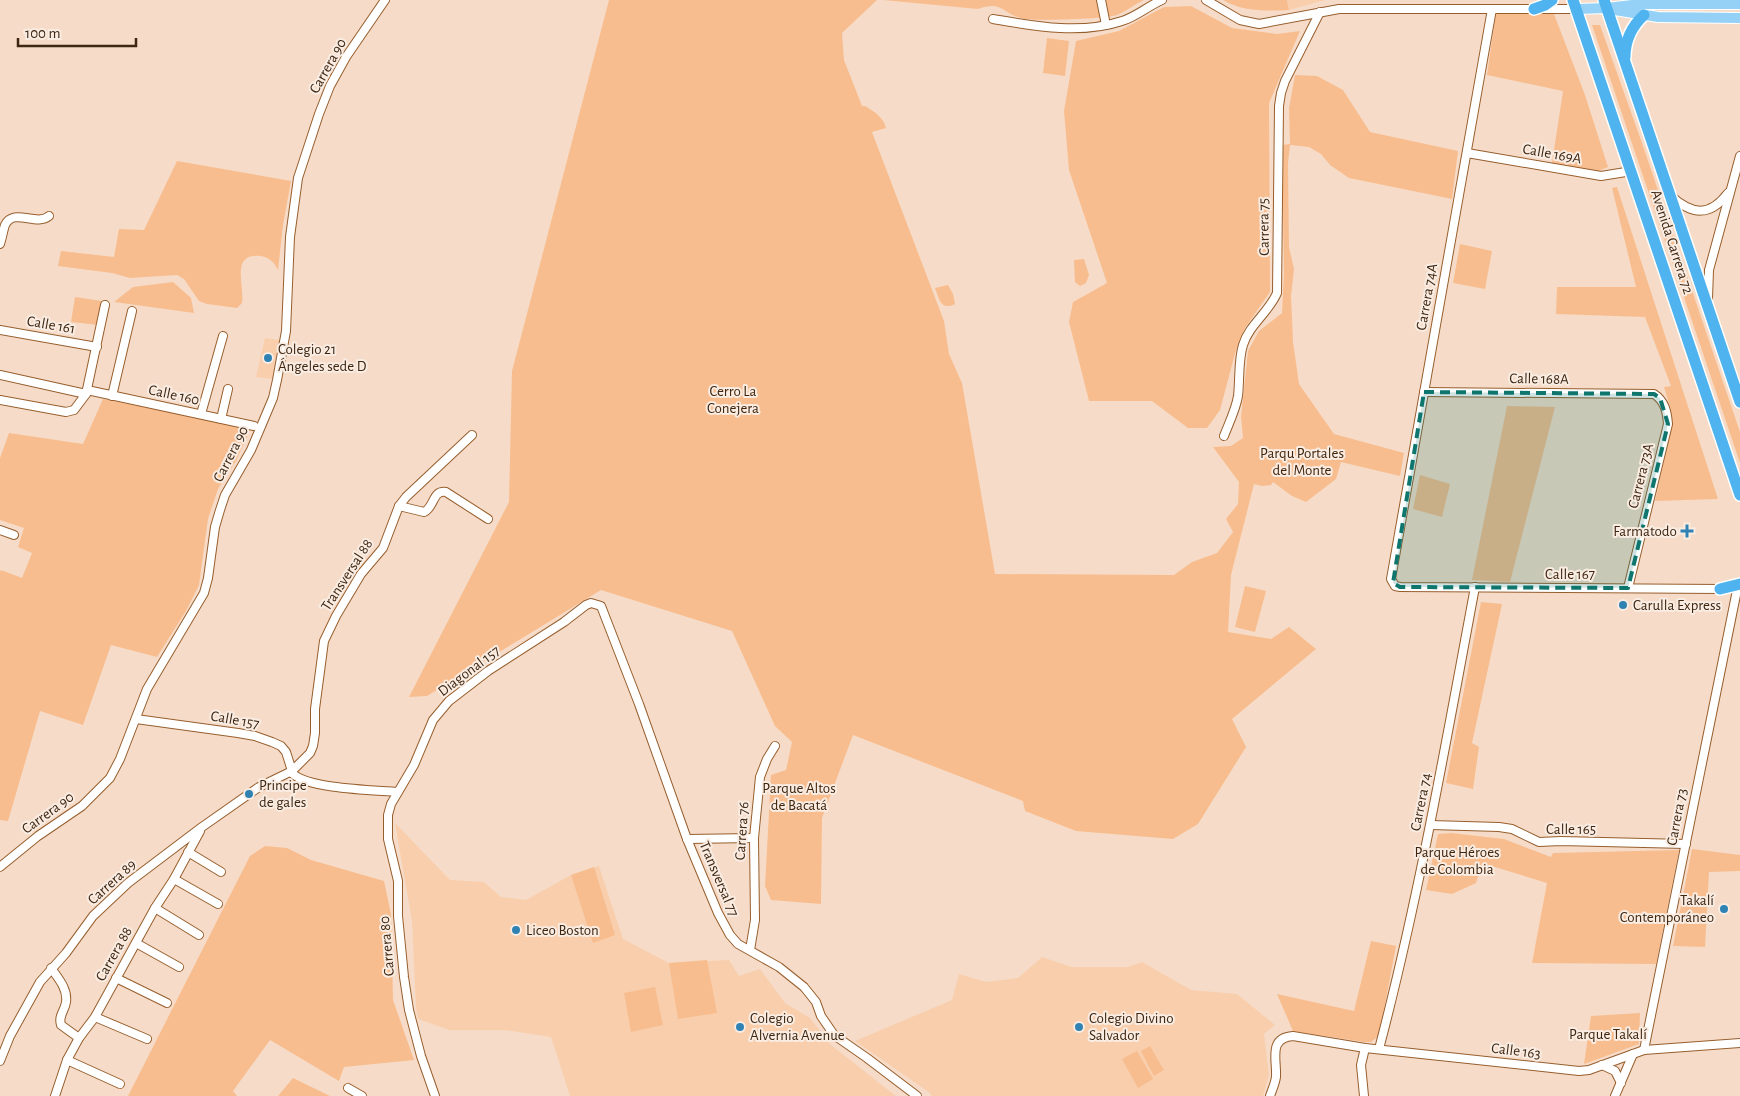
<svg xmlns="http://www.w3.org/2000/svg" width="1740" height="1096" font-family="'Alegreya Sans',sans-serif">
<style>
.built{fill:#f8cead}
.green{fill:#f8bd8e}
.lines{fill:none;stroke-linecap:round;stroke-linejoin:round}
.minor-casing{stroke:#975e2d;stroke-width:10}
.major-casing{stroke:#fff;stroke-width:12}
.highway-casing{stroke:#fff;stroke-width:14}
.minor{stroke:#fff;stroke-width:8}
.major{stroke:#95d1f6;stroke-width:10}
.highway{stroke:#4fb3f0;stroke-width:11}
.marked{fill:#0f766e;fill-opacity:0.2;stroke:#0f766e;stroke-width:4;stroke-dasharray:10 6;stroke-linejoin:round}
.poi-dot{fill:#3082b3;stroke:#f9ece2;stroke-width:2}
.labels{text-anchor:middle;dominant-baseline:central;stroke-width:4;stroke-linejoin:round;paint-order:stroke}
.street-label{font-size:15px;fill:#3e2611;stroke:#f9ece2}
.poi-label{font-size:15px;fill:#3e2611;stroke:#f9ece2;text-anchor:start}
.park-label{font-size:15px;fill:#40250d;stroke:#f9ece2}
</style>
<rect width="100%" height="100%" fill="#f6dcc8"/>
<g class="built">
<polygon points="1287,0 1325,0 1289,10"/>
<polygon points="265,338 280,340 272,379 256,377"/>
<polygon points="395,823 450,880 484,882 501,897 526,900 571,875 599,866 623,939 669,963 729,960 739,976 760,969 785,1003 810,1018 831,1045 896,1096 570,1096 551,1037 504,1030 449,1030 418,1019 416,1007 412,921"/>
<polygon points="1042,957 1072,967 1128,967 1142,962 1191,990 1237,994 1275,1025 1264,1034 1269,1075 1263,1096 932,1096 930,1093 855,1041 952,1000 959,974 986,982 1018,978"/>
</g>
<g class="green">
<path d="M609 0H877L842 33 844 60 862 106H865C874 111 884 118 886 128L872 132 944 321 949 354 962 383 995 574 1174 575 1192 562 1217 553 1233 532 1226 519 1238 504 1239 482 1213 447 1231 446 1243 438 1241 417 1248 351 1259 331 1282 313 1284 272 1282 145 1290 144 1289 108 1295 75 1317 76 1343 90 1370 132 1458 151 1452 199 1349 178 1330 165 1321 154 1309 147 1290 145 1288 163 1289 247 1294 269 1291 296 1293 342 1299 384 1334 434 1404 453 1400 476 1341 462 1336 479 1306 502 1292 496 1273 482 1271 485 1262 486 1254 484 1231 575 1228 632 1271 639 1289 627 1316 649 1232 719 1246 747 1198 824 1173 839 1076 831 1025 811 1023 801 853 735 822 818 821 904 771 900 765 886 771 775 786 770 792 742 775 726 732 631 601 590 427 696 409 697 509 502 512 371Z"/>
<path d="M883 0H1144C1135 4 1127 11 1117 15 1107 19 1036 21 1024 19 1001 14 1004 0 978 9Z"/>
<path d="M1223 0H1287L1289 10C1266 11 1243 12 1223 0Z"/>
<polygon points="1191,6 1232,28 1277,34 1300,31 1269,103 1270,292 1245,328 1236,350 1220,410 1207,428 1188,428 1152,401 1089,401 1069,322 1073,302 1107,283 1069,170 1064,111 1076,41 1119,31 1164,7"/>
<polygon points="1496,12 1554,14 1585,95 1608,167 1598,171 1552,163 1563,91 1487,75"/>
<polygon points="1592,25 1600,25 1642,143 1740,432 1740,463"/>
<polygon points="1047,38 1069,41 1065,76 1043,73"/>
<path d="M177 161 291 181 283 225 278 270C274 262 269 257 260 256 230 253 245 287 242 303L237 308 207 304 199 301 184 279 177 275 130 278 112 273 58 266 61 251 114 257 119 229 144 230Z"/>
<polygon points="1617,187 1718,499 1655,501 1672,425 1671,410 1664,387 1671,386 1645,317 1556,314 1557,287 1636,287 1612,188"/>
<polygon points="1460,244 1492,251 1485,289 1453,283"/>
<polygon points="1084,259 1089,275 1086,283 1080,286 1075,282 1074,260"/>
<polygon points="173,282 191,298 194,313 114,302 133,287"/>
<path d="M948 285 953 294 955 304C941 311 939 299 935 288Z"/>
<polygon points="75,297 102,301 99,325 71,322"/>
<polygon points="103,399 251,428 236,461 218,489 208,519 199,585 186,611 157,657 111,645 83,725 40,711 8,821 0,820 0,572 1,570 22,578 32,553 18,547 24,528 0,520 0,458 9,433 83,444"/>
<polygon points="1507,406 1555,407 1510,582 1472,580"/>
<polygon points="1420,475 1450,484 1442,517 1413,509"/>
<polygon points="1245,586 1266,591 1255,632 1235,627"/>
<polygon points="1481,602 1502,604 1472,743 1479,747 1473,789 1446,783"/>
<polygon points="1451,833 1504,839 1551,857 1553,853 1679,850 1656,964 1532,963 1547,883 1482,863 1476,883 1452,894 1426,890 1438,834"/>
<polygon points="265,846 287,848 311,860 384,881 391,914 393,1000 414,1060 344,1067 339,1081 270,1040 233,1091 237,1096 128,1096 250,856"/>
<polygon points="1692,849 1740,855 1740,871 1709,872 1705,947 1673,946"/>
<polygon points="594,867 615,935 593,943 571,875"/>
<polygon points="1371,941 1396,946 1379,1036 1371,1042 1364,1042 1293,1031 1277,994 1354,1011"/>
<polygon points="707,960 717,1013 678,1019 669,963"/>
<polygon points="655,987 663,1025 631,1032 624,993"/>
<polygon points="1640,1013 1639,1044 1584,1064 1591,1016"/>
<polygon points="1150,1046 1164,1070 1154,1076 1141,1051"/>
<polygon points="1137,1051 1153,1079 1138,1088 1122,1059"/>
<polygon points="293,1078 330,1096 278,1096"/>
</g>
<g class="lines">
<defs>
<g id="minor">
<polyline points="1101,0 1106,25"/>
<polyline points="1206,0 1240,20 1259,24 1339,9 1577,9"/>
<polyline points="1492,9 1391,579 1395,586 1400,587 1723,589"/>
<path d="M993 19C1034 26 1080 35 1122 21 1136 17 1148 6 1162 0"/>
<polyline points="1467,153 1601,176 1632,171"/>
<path d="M1671 196C1692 215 1710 217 1728 193"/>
<path d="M0 244C2 238 3 231 5 225 14 207 36 227 49 216"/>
<polyline points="1708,298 1709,270 1740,156"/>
<polyline points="0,330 97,347"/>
<polyline points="0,375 86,394"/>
<polyline points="87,390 254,426"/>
<path d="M1424 392 1654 394C1665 401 1667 412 1668 424L1628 588"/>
<polyline points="112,396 132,311"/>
<polyline points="0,400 66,412 74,410 86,394 105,305"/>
<polyline points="201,414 223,336"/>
<polyline points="221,419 228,389"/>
<path d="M1224 436C1229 423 1236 409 1238 396 1240 379 1238 361 1243 345 1249 325 1269 312 1277 293L1279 106 1281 93 1285 81 1320 12"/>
<path d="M399 506 424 512C435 507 432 490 446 492L488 519"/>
<polyline points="0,530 14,535"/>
<path d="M136 719 238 733 255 736 272 742 281 746 286 752 293 774C310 789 373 790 397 792"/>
<polyline points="1431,825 1499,827 1512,829 1539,842 1561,841 1686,844"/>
<polyline points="687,839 754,838"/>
<polyline points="188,852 221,872"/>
<polyline points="0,867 38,836 82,806 110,778 120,759 147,689 204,593 208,578 215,527 220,510 225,495 251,450 273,398 277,380 286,331 290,237 298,178 319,114 330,86 346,57 385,0"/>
<polyline points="174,879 218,904"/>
<polyline points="155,908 199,935"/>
<polyline points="136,943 179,967"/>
<polyline points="750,950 755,920 754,838 760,777 767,759 775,746"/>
<path d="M51 968C58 978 68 989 66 1002 65 1011 58 1015 61 1025L79 1038"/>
<polyline points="116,978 167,1003"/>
<polyline points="95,1017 147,1039"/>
<path d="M1379 1049C1419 897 1446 742 1475 587"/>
<polyline points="1644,1050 1737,590"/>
<polyline points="67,1060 120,1084"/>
<polyline points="0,1061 10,1036 40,982 66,953 93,916 128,883 202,827 259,787 292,771 310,753 313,746 315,733 315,709 324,641 336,616 361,574 383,548 399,506 406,497 472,435"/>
<polyline points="1602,1065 1615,1071 1621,1083"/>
<polyline points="348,1088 362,1096"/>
<polyline points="55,1096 67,1060 79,1038 95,1017 155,908 174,879 200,831"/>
<polyline points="435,1096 421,1056 409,1010 404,977 398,916 398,881 388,839 388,815 391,804 414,765 433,720 449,701 488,671 564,622 586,605 591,603 601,606 639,704 687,839 718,913 730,935 738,944 779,967 804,987 816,1002 821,1016 834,1035 867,1058 917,1096"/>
<path d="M1270 1096C1272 1090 1275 1084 1276 1077 1277 1059 1268 1038 1293 1036L1365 1048 1579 1071 1589 1070 1644 1050 1740 1043"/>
<polyline points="1364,1096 1361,1065 1365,1048"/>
<polyline points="1615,1096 1633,1054"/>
</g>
<g id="major">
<polyline points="1577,9 1607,8 1640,4 1740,4"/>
<polyline points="1615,10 1658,17 1740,18"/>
</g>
<g id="highway">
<polyline points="1573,0 1740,495"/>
<polyline points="1604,0 1740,402"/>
<polyline points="1534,9 1545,5 1552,0"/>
<path d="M1625 57C1625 40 1631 27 1644 15"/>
<polyline points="1720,589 1740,584"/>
</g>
</defs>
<use href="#minor" class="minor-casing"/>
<use href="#major" class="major-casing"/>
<use href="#highway" class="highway-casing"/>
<use href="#minor" class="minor"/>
<use href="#major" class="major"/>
<use href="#highway" class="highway"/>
</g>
<path class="marked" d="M1424 392 1654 394 1660 398 1668 424 1628 588 1400 587 1393 583Z"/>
<g class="poi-dot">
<circle cx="268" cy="358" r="5"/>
<path d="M1684.5 523.5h5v5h5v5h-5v5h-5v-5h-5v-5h5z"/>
<circle cx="1623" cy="605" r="5"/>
<circle cx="249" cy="794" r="5"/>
<circle cx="1724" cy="909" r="5"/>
<circle cx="516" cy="930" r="5"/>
<circle cx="740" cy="1027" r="5"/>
<circle cx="1079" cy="1027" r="5"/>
</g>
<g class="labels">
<g class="street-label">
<text transform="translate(328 66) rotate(-61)">Carrera 90</text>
<text transform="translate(1552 154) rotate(10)">Calle 169A</text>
<text transform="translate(1264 227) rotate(-91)">Carrera 75</text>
<text transform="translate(1672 242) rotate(72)">Avenida Carrera 72</text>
<text transform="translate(1427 297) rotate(-80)">Carrera 74A</text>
<text transform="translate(51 325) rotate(10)">Calle 161</text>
<text transform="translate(1539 379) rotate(1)">Calle 168A</text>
<text transform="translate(174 395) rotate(12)">Calle 160</text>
<text transform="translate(231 454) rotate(-63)">Carrera 90</text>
<text transform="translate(1641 476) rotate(-76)">Carrera 73A</text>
<text x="1570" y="574">Calle 167</text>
<text transform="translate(347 575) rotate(-57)">Transversal 88</text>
<text transform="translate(469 671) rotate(-37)">Diagonal 157</text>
<text transform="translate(235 720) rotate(10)">Calle 157</text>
<text transform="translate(1421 802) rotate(-79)">Carrera 74</text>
<text transform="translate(48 813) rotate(-36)">Carrera 90</text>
<text transform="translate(1677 817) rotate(-79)">Carrera 73</text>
<text x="1571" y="829">Calle 165</text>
<text transform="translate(742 831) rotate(-86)">Carrera 76</text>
<text transform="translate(719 879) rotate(67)">Transversal 77</text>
<text transform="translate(112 882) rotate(-42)">Carrera 89</text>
<text transform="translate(387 946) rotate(-95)">Carrera 80</text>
<text transform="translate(114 954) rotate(-61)">Carrera 88</text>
<text transform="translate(1516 1051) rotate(7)">Calle 163</text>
</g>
<g class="poi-label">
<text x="278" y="349">Colegio 21<tspan x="278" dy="17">Ángeles sede D</tspan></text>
<text x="1677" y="531" text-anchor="end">Farmatodo</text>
<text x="1633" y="605">Carulla Express</text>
<text x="259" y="785">Principe<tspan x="259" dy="17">de gales</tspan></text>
<text x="1714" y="900" text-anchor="end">Takalí<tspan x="1714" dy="17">Contemporáneo</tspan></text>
<text x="526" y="930">Liceo Boston</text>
<text x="750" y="1018">Colegio<tspan x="750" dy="17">Alvernia Avenue</tspan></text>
<text x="1089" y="1018">Colegio Divino<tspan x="1089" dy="17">Salvador</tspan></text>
</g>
<g class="park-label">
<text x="733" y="391">Cerro La<tspan x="733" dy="17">Conejera</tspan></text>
<text x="1302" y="453">Parqu Portales<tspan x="1302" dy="17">del Monte</tspan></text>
<text x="799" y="788">Parque Altos<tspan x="799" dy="17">de Bacatá</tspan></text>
<text x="1457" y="852">Parque Héroes<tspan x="1457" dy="17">de Colombia</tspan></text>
<text x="1608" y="1034">Parque Takalí</text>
</g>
</g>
<path d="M18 38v8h118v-8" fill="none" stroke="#3e2611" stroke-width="2.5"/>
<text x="25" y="38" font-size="15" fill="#3e2611" stroke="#f9ece2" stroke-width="4" paint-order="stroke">100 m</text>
</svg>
